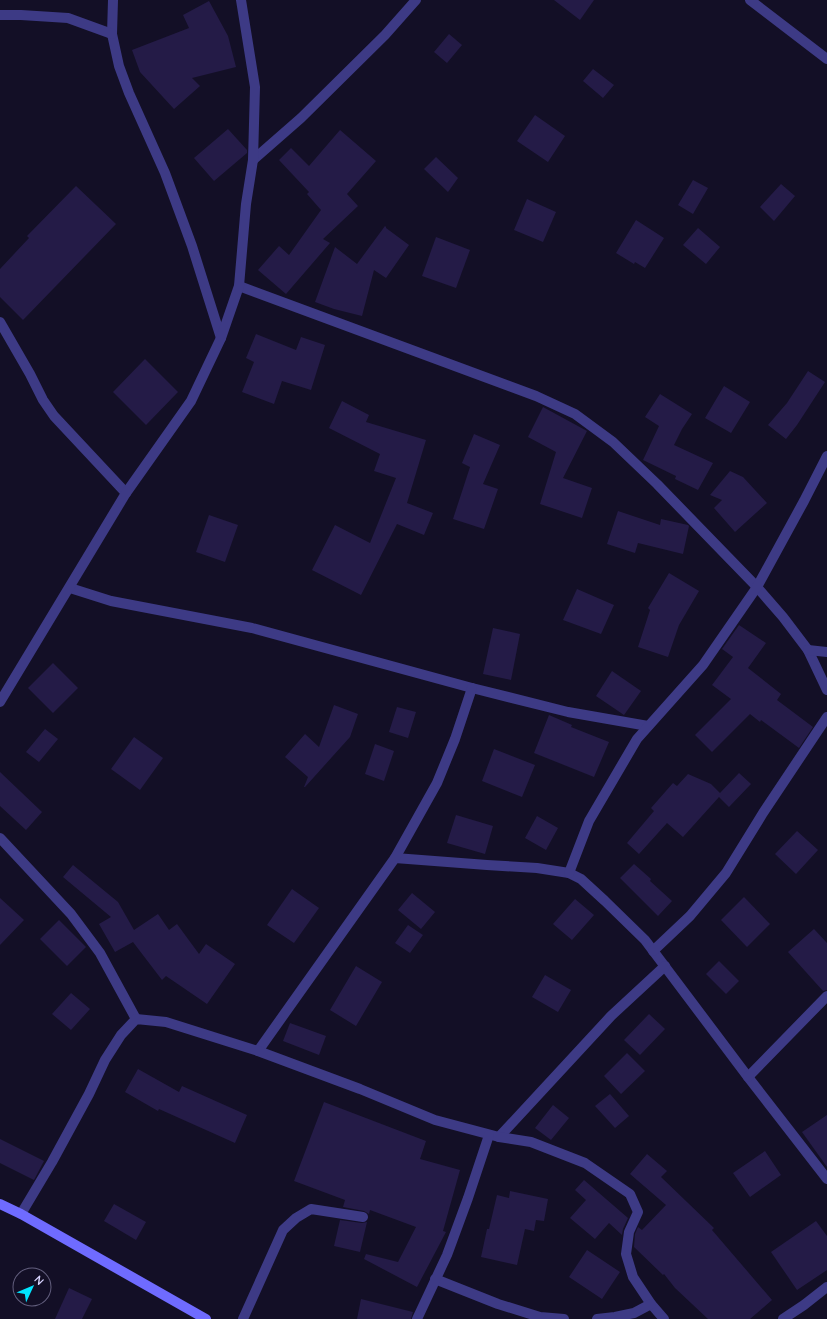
<svg xmlns="http://www.w3.org/2000/svg" width="827" height="1319" font-family="Quicksand,sans-serif">
<style>
.building{fill:#241b47}
.lines{fill:none;stroke-linecap:round;stroke-linejoin:round}
.service{stroke:#3d3a85;stroke-width:10}
.minor{stroke:#3d3a85;stroke-width:10}
.secondary{stroke:#6f6bff;stroke-width:10}
</style>
<rect width="100%" height="100%" fill="#130f26"/>
<g class="building">
<polygon points="554,0 594,0 580,20"/>
<polygon points="209,1 228,36 236,67 192,78 200,86 174,109 140,72 132,50 189,28 183,15"/>
<polygon points="449,34 462,45 447,63 434,52"/>
<polygon points="593,69 614,85 603,98 583,81"/>
<polygon points="535,115 565,136 548,162 517,141"/>
<polygon points="228,129 247,150 247,153 214,181 194,158"/>
<polygon points="340,130 376,161 347,194 358,206 323,239 330,243 286,294 258,270 279,246 289,255 321,210 307,194 309,192 279,160 291,148 309,166"/>
<polygon points="436,157 458,178 448,192 424,169"/>
<polygon points="693,180 708,188 693,214 678,205"/>
<polygon points="781,184 795,196 774,221 760,207"/>
<polygon points="76,186 116,224 23,320 0,297 0,269 29,238 27,236"/>
<polygon points="527,199 556,212 543,242 514,230"/>
<polygon points="636,220 664,238 645,268 635,262 634,264 616,253"/>
<polygon points="385,226 386,227 386,228 409,245 386,278 374,270 362,316 334,309 315,302 335,247 357,264"/>
<polygon points="698,228 720,247 706,264 683,245"/>
<polygon points="436,237 470,250 456,288 422,276"/>
<polygon points="256,334 296,350 301,337 325,345 311,390 282,381 274,404 242,392 254,362 246,358"/>
<polygon points="145,359 178,392 146,425 113,392"/>
<polygon points="808,371 825,382 797,425 786,439 768,425 787,403"/>
<polygon points="724,386 750,402 731,433 705,418"/>
<polygon points="660,394 692,414 682,429 674,445 713,463 698,490 675,479 676,476 643,460 659,426 645,417"/>
<polygon points="342,401 369,415 366,422 426,440 407,503 433,513 424,535 397,524 361,595 312,570 335,525 370,543 396,478 374,471 380,454 329,428"/>
<polygon points="543,407 587,431 563,478 592,488 582,518 540,504 556,452 528,437"/>
<polygon points="474,434 500,445 483,484 498,489 484,529 453,519 470,467 462,463"/>
<polygon points="730,471 743,477 767,503 735,532 714,508 722,500 710,495"/>
<polygon points="618,511 660,525 661,519 688,525 689,526 683,554 638,543 635,553 607,544"/>
<polygon points="209,515 238,525 225,562 196,552"/>
<polygon points="669,573 699,591 679,625 668,657 638,647 650,610 648,608"/>
<polygon points="577,589 614,605 601,634 563,620"/>
<polygon points="739,625 766,643 748,668 781,694 777,700 813,727 799,748 761,720 760,722 750,714 712,752 695,735 731,699 712,685 733,657 722,649"/>
<polygon points="493,628 520,634 511,680 483,674"/>
<polygon points="53,663 78,688 53,713 28,688"/>
<polygon points="612,671 641,691 624,715 596,696"/>
<polygon points="334,705 358,714 350,737 305,787 304,787 308,777 285,757 305,734 319,747"/>
<polygon points="397,707 416,712 408,738 389,732"/>
<polygon points="549,715 572,725 571,727 609,742 594,777 534,753"/>
<polygon points="45,729 58,739 39,762 26,752"/>
<polygon points="134,737 163,758 140,790 111,769"/>
<polygon points="375,744 394,751 384,781 365,774"/>
<polygon points="494,749 535,765 522,797 482,781"/>
<polygon points="0,772 42,812 26,830 0,806"/>
<polygon points="739,773 751,784 729,807 719,797 683,837 667,823 639,854 627,843 654,811 651,808 673,783 677,786 688,774 711,784 720,793"/>
<polygon points="456,815 493,826 485,854 447,843"/>
<polygon points="537,816 558,828 546,850 525,838"/>
<polygon points="797,831 818,850 796,874 775,854"/>
<polygon points="634,864 651,879 650,881 672,901 658,916 620,878"/>
<polygon points="73,865 118,902 134,930 158,914 169,930 177,924 199,954 206,944 235,964 207,1004 166,976 162,980 133,942 115,952 99,924 111,917 63,877"/>
<polygon points="292,889 319,908 294,943 267,925"/>
<polygon points="412,893 435,912 421,929 398,910"/>
<polygon points="744,897 770,924 747,947 721,920"/>
<polygon points="0,898 24,920 0,945"/>
<polygon points="575,899 594,915 572,940 553,924"/>
<polygon points="59,920 86,947 67,966 40,939"/>
<polygon points="408,925 423,935 410,953 395,943"/>
<polygon points="814,929 827,943 827,990 823,991 788,952"/>
<polygon points="719,961 739,981 726,994 706,974"/>
<polygon points="356,966 382,982 356,1026 330,1010"/>
<polygon points="545,975 571,990 558,1012 532,997"/>
<polygon points="71,993 90,1009 71,1030 52,1014"/>
<polygon points="649,1014 665,1029 640,1055 624,1040"/>
<polygon points="290,1023 326,1036 319,1055 283,1041"/>
<polygon points="627,1053 645,1071 621,1094 604,1076"/>
<polygon points="138,1069 179,1092 182,1086 247,1115 235,1143 159,1109 158,1111 125,1092"/>
<polygon points="610,1094 629,1116 615,1128 595,1106"/>
<polygon points="324,1102 426,1141 420,1159 460,1170 443,1231 446,1232 417,1287 364,1259 366,1254 398,1262 416,1227 370,1210 369,1214 364,1211 343,1207 345,1200 294,1181"/>
<polygon points="553,1105 569,1118 551,1140 535,1128"/>
<polygon points="827,1115 827,1167 802,1132"/>
<polygon points="0,1139 44,1161 34,1180 0,1163"/>
<polygon points="765,1151 781,1175 750,1197 733,1173"/>
<polygon points="647,1154 667,1171 661,1177 714,1228 712,1230 772,1300 750,1319 708,1319 675,1288 664,1274 663,1275 634,1247 635,1234 638,1227 642,1230 666,1205 630,1174"/>
<polygon points="584,1180 628,1218 623,1229 622,1235 609,1223 595,1239 570,1218 586,1200 575,1190"/>
<polygon points="510,1191 548,1199 544,1221 536,1220 534,1231 525,1229 517,1265 481,1257 487,1229 489,1229 497,1195 509,1198"/>
<polygon points="114,1204 146,1222 136,1240 104,1221"/>
<polygon points="340,1220 362,1223 367,1222 360,1252 334,1246"/>
<polygon points="816,1221 827,1236 827,1270 797,1290 771,1252"/>
<polygon points="587,1250 620,1272 602,1299 569,1277"/>
<polygon points="69,1288 92,1299 82,1319 55,1319"/>
<polygon points="361,1299 413,1312 411,1319 357,1319"/>
</g>
<g class="lines">
<polyline class="service" points="243,1319 283,1230 296,1218 311,1209 363,1217"/>
<g class="minor">
<polyline points="113,0 112,34 119,66 129,93 165,173 192,246 221,338"/>
<polyline points="750,0 827,59"/>
<polyline points="0,15 21,15 68,18 112,34"/>
<polyline points="253,160 301,118 385,35 416,0"/>
<polyline points="239,286 536,396 575,414 613,442 657,484 757,587 783,617 808,650 827,690"/>
<polyline points="0,322 30,374 43,400 54,416 126,493"/>
<polyline points="70,588 111,601 252,628 472,688 568,712 648,726"/>
<polyline points="808,650 827,652"/>
<polyline points="0,702 126,493 191,401 221,338 239,286 246,204 253,160 255,87 241,0"/>
<polyline points="0,838 71,914 100,953 136,1019"/>
<polyline points="395,858 487,865 537,868 569,873 581,879 605,901 645,940 748,1077 827,1179"/>
<polyline points="569,873 589,821 637,739 703,665 757,587 804,501 827,456"/>
<polyline points="653,951 690,916 726,873 763,813 827,717"/>
<polyline points="258,1051 395,858 437,783 455,739 472,688"/>
<polyline points="748,1077 827,996"/>
<polyline points="499,1137 611,1016 665,966"/>
<polyline points="21,1214 52,1162 89,1094 105,1060 121,1035 136,1019 166,1022 258,1051 360,1089 435,1120 499,1137 531,1142 585,1163 630,1194 638,1212 629,1232 626,1254 633,1277 651,1304 664,1319"/>
<polyline points="435,1279 498,1304 540,1317 564,1319"/>
<polyline points="417,1319 447,1255 468,1198 489,1135"/>
<polyline points="597,1319 615,1317 634,1313 651,1304"/>
<polyline points="783,1319 804,1305 827,1287"/>
</g>
<polyline class="secondary" points="0,1204 21,1214 206,1319"/>
</g>
<g transform="translate(32 1287) rotate(46)"><circle r="19" fill="#130f26" stroke="#625e7d"/>
<path d="M0-3L7 15L0 10L-7 15Z" fill="#00e5ff"/>
<text y="-6" font-size="11" font-weight="bold" text-anchor="middle" fill="#d9d4ff">N</text>
</g>
</svg>
